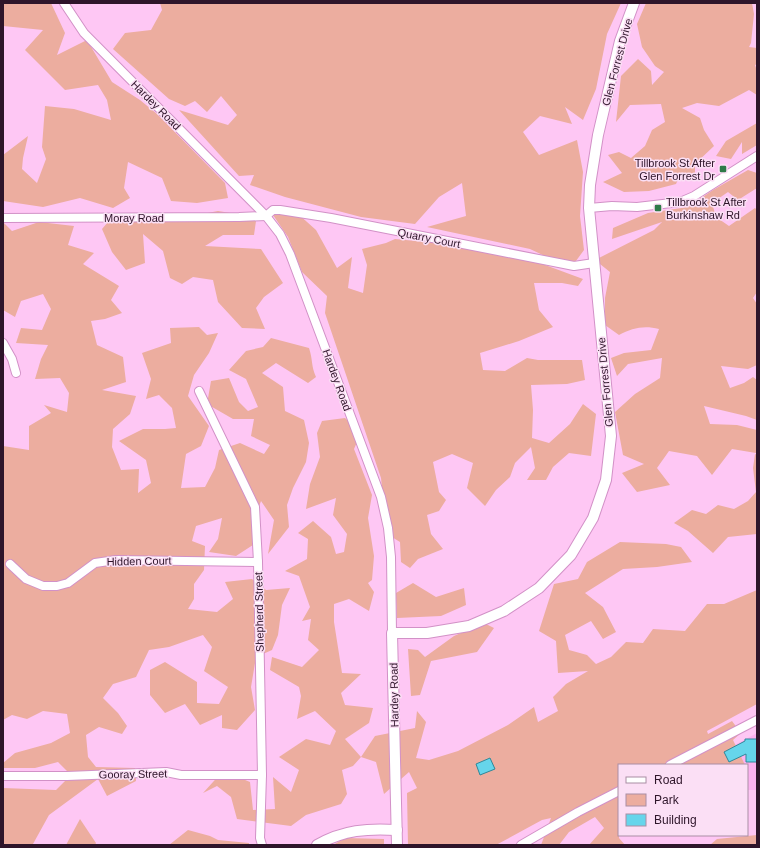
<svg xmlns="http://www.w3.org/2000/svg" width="760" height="848" font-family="Arial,sans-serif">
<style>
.built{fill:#fcb2f0}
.green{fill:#ecad9f}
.building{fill:#66d5eb;stroke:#308798}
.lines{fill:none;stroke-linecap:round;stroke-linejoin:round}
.minor-casing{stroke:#d291c7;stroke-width:10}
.tertiary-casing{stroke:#d291c7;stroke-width:12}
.minor{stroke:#fff;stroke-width:8}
.tertiary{stroke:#fff;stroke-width:10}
.poi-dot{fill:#2e7a49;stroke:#fbdff5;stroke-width:1.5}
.labels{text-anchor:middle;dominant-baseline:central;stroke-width:3;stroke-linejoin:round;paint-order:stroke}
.street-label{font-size:11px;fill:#2e152a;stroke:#fbdff5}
.poi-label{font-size:11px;fill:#2e152a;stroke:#fbdff5;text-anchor:end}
</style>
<rect width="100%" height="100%" fill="#fec7f4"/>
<polygon class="built" points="757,733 757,790 747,790 747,765 718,765 718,754"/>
<g class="green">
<polygon points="3,3 51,3 65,33 57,55 87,40 112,82 140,100 157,114 225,183 228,198 197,203 171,201 162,178 128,162 124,188 130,198 113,208 80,198 43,207 3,201 3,155 28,136 23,158 22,169 37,183 46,159 42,147 45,106 74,109 111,120 107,100 98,85 65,90 25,50 43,30 3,26"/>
<polygon points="160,3 621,3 607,34 596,89 583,120 565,107 572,124 540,116 523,132 539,155 577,140 583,172 580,216 584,250 573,265 566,266 530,249 427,227 466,216 462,183 439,197 415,224 361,217 285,197 250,185 254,175 239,176 179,110 228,125 237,115 221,96 207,112 195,101 185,106 169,99 113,49 125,33 151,30 162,10"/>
<polygon points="646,3 752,3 754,14 751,43 749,47 757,48 757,64 755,65 757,71 757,95 749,90 719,106 697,103 682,108 700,118 704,130 714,146 695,164 695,180 680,175 676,184 649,191 624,192 603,182 622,173 608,155 619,152 631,158 645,146 652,130 665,122 661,104 630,105 616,122 621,76 638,59 651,71 652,85 664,72 655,66 642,47 637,24"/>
<polygon points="757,123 757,145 742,154 742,142 731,159 716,156 726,141"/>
<path d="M748 170 757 173V188L738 200 728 192 712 203 716 217 729 226 755 208 757 210V292L753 298 757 304V365L748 369 721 366 730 388 744 383 753 377 757 380V420L746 416 704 406 710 424 737 425 757 430 756 453 732 449 712 475 697 456 669 451 657 468 670 485 637 492 622 473 644 464 623 455 615 412 635 394 660 378 662 358 628 364 617 376 611 358 624 353 651 350 659 329C644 325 632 328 619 335L605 325V298L610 272 595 260 654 230 662 222 612 239 613 228 648 213 688 207 713 190Z"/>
<polygon points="218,211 249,216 256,221 254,235 223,235 205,246 261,249 283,283 264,297 256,308 265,329 242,328 218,302 213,280 193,277 182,284 170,278 163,251 143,234 145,263 126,270 112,252 102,229 114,215 197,215"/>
<polygon points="297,213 316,230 337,268 352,257 348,288 363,293 367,265 362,249 386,243 395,239 458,245 537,262 583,279 578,286 562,283 534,283 539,310 553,327 519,341 480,353 483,370 505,371 527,358 538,360 582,360 585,380 567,384 531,385 533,410 532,438 549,443 570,424 583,404 596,414 591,456 569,453 553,467 546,480 527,480 535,468 531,447 515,463 510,477 496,490 485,506 467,488 473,463 452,454 433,462 439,492 446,500 439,511 427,515 431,534 443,549 418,559 410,568 401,562 400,542 387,534 381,478 325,313 327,296 302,272 288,237 273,215"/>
<path d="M3 222 12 231 39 222 74 226 68 245 94 253 83 264 119 286 111 300 122 313 105 319 91 321 97 345 123 357 126 382 102 390 136 396 130 414 113 429 112 447 121 470 139 469 138 493 151 483 146 460 119 441 143 429H165L176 428 172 408 159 395 146 399 151 379 142 353 171 343 170 328 199 327 207 335 218 333 209 353 194 375 188 396 209 426 201 446 186 454 181 488 205 487 215 468 219 450 240 443 264 454 270 445 251 436 254 419H233L207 404 211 381 229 378 239 402 248 411 258 407 246 379 229 370 246 351 263 347 271 338 309 348C313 360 311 366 316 377L308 383 276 363 262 373 283 387 285 411 304 420 309 443 306 462 293 488 287 505 289 527 268 554 274 520 261 501 255 518 259 541 236 556 209 552 218 539 222 518 196 526 192 541 205 546 204 570 194 584V599L188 609 217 612 233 599 225 582 252 579 266 590 290 588 282 605 278 635 272 650 256 657 251 687 255 710 237 730 222 728V715L200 725 185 704 165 713 150 695V670L165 662 197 682V703L219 704 228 687 204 671 212 647 203 635 169 647 149 650 136 677 113 684 103 698 118 713 127 726 122 734 99 727 86 735 88 757 96 767 135 768 136 781 107 796 98 779 49 815 33 844 37 845H3V788L56 790 71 775 58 762 35 768H3V763L15 753 51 743 70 733 67 714 43 711 27 719 12 715 3 720V446L29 450V426L51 413 44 405 67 412 69 393 60 378 35 379 41 359 48 345 16 343 21 328 42 330 51 309 43 294 21 301 15 317 3 310Z"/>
<polygon points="345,418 361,433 354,449 372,495 368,518 374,556 372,580 368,583 374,592 369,611 349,599 334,604 334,622 342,673 361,674 341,693 345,705 373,708 369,723 345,739 361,757 375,736 415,728 417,711 426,722 416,758 429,760 458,751 508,725 534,707 538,722 558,711 553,697 566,684 588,671 558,673 556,641 539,631 554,584 578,579 587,562 620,542 666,544 681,547 692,562 657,567 623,569 585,593 603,607 616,632 603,639 591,621 565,635 569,650 587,655 596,664 611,657 626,642 643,643 653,629 685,631 707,604 724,604 757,590 757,704 707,731 708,734 732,721 741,733 733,740 745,765 619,765 619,818 618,819 619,838 625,845 589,845 604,828 595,817 569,832 559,845 541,845 551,818 542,820 496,845 408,845 407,793 417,788 409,772 384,794 376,762 361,757 353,766 342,770 347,794 341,804 306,815 291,826 237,819 231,797 217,786 203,793 223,771 250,782 253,810 275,809 273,777 291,792 299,770 279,757 306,739 330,745 336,731 315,711 297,719 301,696 299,687 270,670 272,657 302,667 319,650 308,640 311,619 302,621 310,607 299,576 285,571 307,559 308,539 298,533 313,521 331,537 336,554 344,552 347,534 333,515 336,498 306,509 310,484 320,457 317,433 322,421"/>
<polygon points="755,454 757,455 757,534 728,537 713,553 688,531 674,523 692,510 706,514 718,505 734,509 748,501 756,492 753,468"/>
<polygon points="413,583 436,597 464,588 466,605 441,616 397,618 396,593"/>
<polygon points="484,623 494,628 477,652 431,661 420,695 411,696 408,649 418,650 425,657 454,636"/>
<polygon points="80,819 96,843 95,845 66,845"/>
<polygon points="188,830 210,836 218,840 249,843 249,845 169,845"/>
<polygon points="757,835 757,845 710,845 717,839"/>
<polygon points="345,838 384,839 384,845 333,845"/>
</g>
<g class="building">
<polygon points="745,739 757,739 757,762 746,762 746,754 729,762 724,752 745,741"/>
<polygon points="490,758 495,769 480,775 476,764"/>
</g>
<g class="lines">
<defs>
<g id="minor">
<polyline points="64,3 84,33 266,216 280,234 290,254 381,497 388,528 391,557 392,633"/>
<polyline points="589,208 612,206 637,207 680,202 694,196 757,156"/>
<polyline points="3,218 239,217 266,216 273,210 280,210 331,218 574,266 594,263"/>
<polyline points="3,343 12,359 16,373"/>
<polyline points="199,391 255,507 258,562 262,775 260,838 262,845"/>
<polyline points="10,564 26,579 43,586 57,586 68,583 95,563 116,560 258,562"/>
<polyline points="670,765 757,720"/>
<polyline points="3,776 67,776 166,772 181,775 262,775"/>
<polyline points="521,845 578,812 619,791"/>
</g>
<g id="tertiary">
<path d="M317 845C343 830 368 828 397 830"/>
<polyline points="397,845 392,633 427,633 469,626 504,611 539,588 571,555 593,518 606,480 611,436 589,208 590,185 598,135 620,41 634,3"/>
</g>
</defs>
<use href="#minor" class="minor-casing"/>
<use href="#tertiary" class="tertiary-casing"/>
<use href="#minor" class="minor"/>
<use href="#tertiary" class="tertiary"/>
</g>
<g class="poi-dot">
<rect x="719" y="165" width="8" height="8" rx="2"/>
<rect x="654" y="204" width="8" height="8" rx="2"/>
</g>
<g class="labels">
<g class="street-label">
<text transform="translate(617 62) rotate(-75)">Glen Forrest Drive</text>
<text transform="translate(156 105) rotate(45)">Hardey Road</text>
<text x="134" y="218">Moray Road</text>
<text transform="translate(429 238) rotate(11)">Quarry Court</text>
<text transform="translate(337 380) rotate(70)">Hardey Road</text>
<text transform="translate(605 382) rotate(-95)">Glen Forrest Drive</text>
<text transform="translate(139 561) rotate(-1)">Hidden Court</text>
<text transform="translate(259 612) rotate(-91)">Shepherd Street</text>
<text transform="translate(394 695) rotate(-91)">Hardey Road</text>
<text transform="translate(133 774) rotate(-1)">Gooray Street</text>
</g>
<g class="poi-label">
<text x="715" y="163">Tillbrook St After<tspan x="715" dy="13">Glen Forrest Dr</tspan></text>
<text x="666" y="202" text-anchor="start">Tillbrook St After<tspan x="666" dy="13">Burkinshaw Rd</tspan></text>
</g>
</g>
<rect width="760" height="848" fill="none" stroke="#2e152a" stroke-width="8"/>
<rect x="618" y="764" width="130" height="72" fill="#fbdff5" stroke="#a98ea4"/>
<rect x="626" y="777" width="20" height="6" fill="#ffffff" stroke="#a98ea4"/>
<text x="654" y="784" font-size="12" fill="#2e152a">Road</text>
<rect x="626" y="794" width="20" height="12" fill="#ecad9f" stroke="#a98ea4"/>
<text x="654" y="804" font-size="12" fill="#2e152a">Park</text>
<rect x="626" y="814" width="20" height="12" fill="#66d5eb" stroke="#a98ea4"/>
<text x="654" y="824" font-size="12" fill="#2e152a">Building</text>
</svg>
